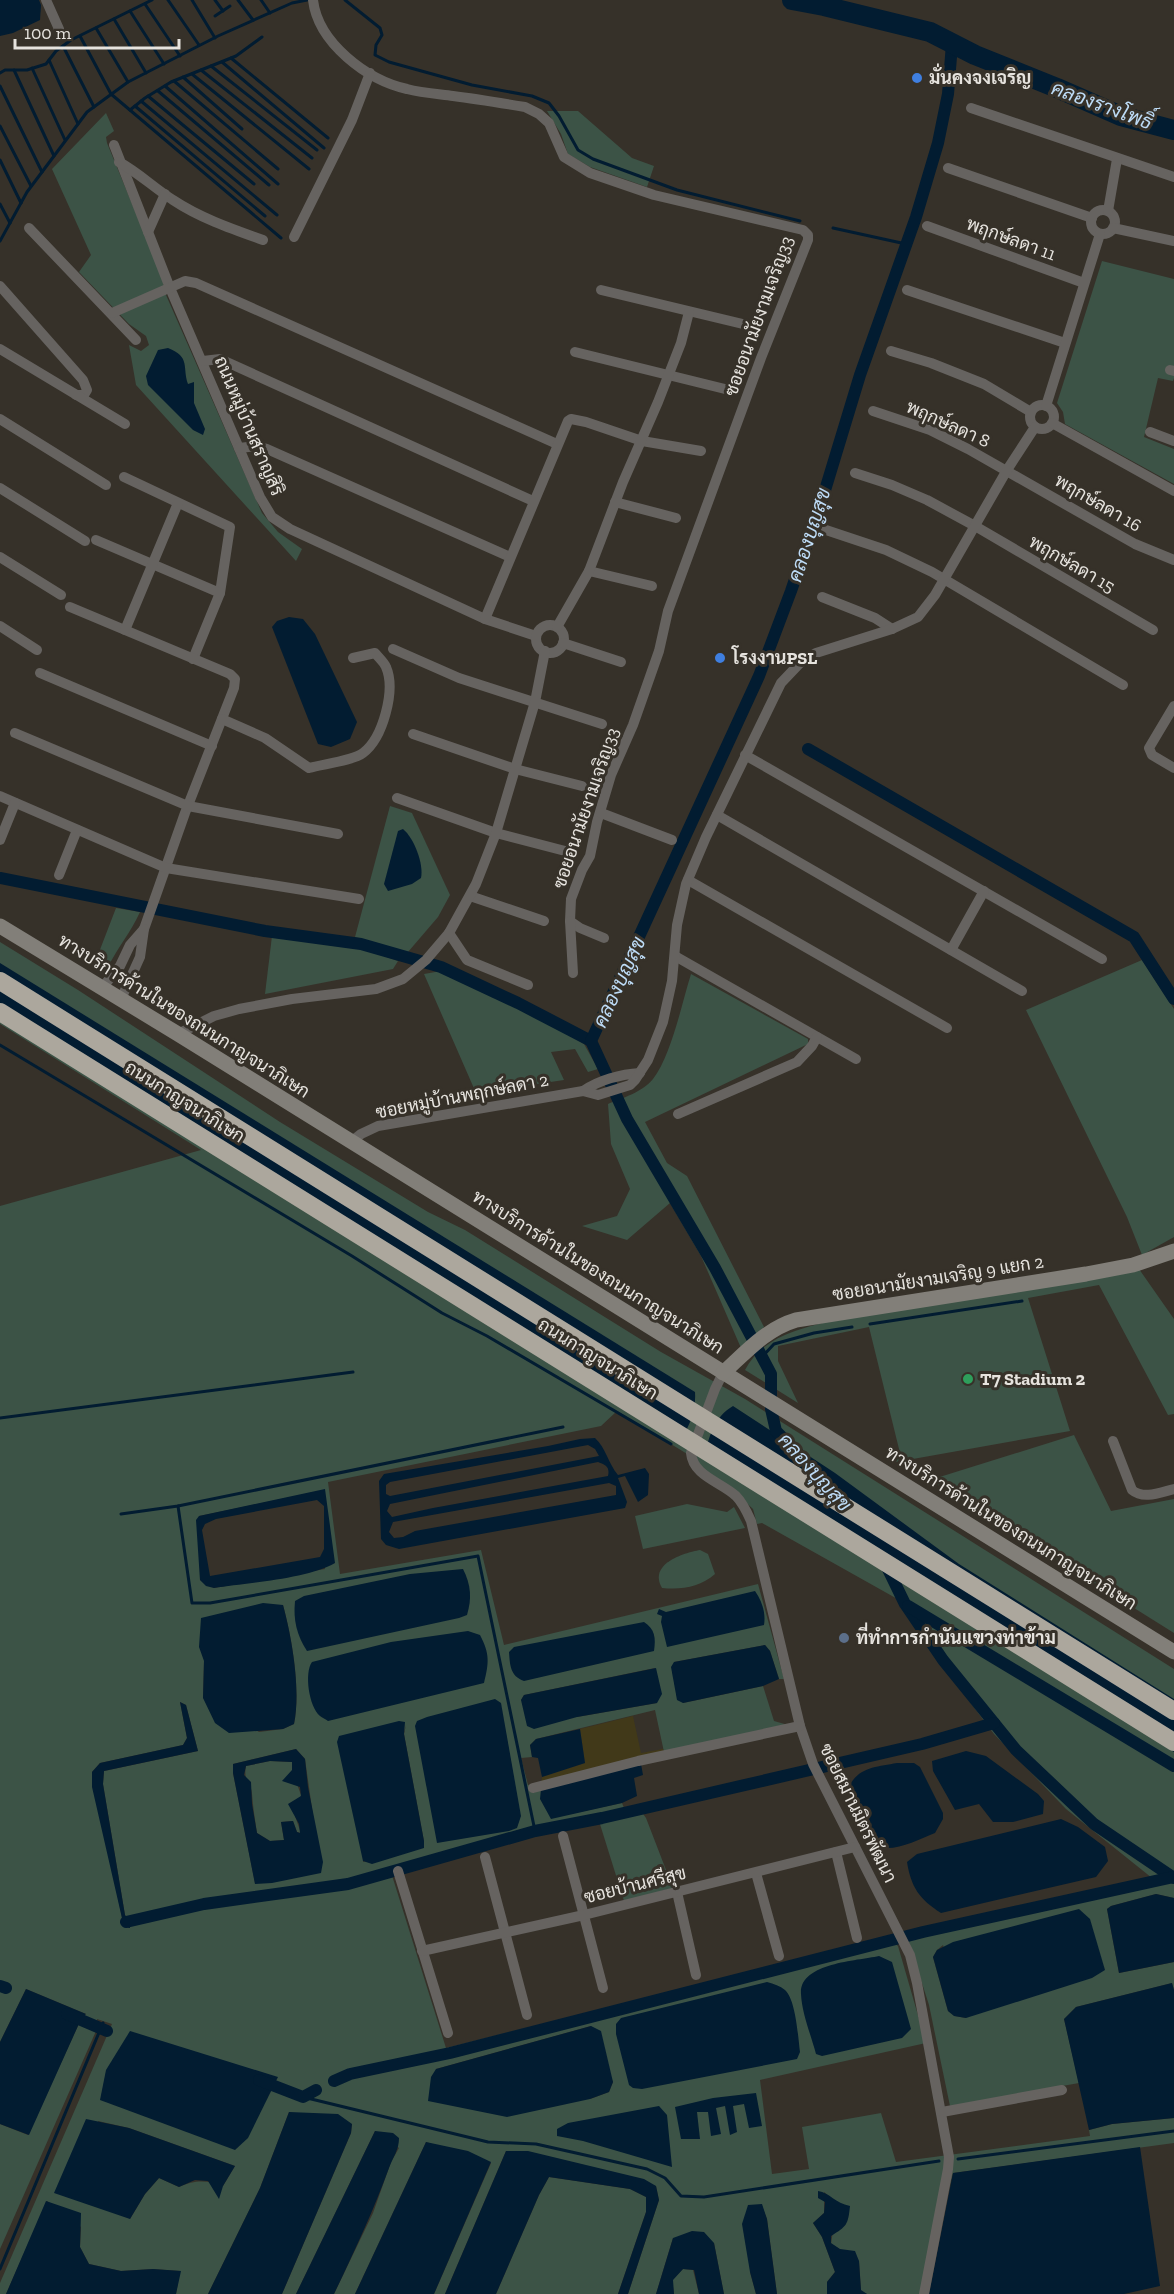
<svg xmlns="http://www.w3.org/2000/svg" width="1174" height="2294" font-family="'Zilla Slab',Sarabun,serif">
<style>
.green{fill:#3c5346;fill-rule:evenodd}
.sand{fill:#413919}
.water{fill:#021c31;fill-rule:evenodd}
.lines{fill:none;stroke-linecap:round;stroke-linejoin:round}
.stream{stroke:#021c31;stroke-width:3}
.canal{stroke:#021c31;stroke-width:12}
.river{stroke:#021c31;stroke-width:20}
.street{stroke:#666360;stroke-width:10}
.secondary{stroke:#827f79;stroke-width:15}
.highway{stroke:#aca79d;stroke-width:18}
.shop-dot{fill:#3f7fe0;stroke:#363129;stroke-width:2}
.leisure-dot{fill:#2e9e5b;stroke:#363129;stroke-width:2}
.service-dot{fill:#5c6f8a;stroke:#363129;stroke-width:2}
.labels{text-anchor:middle;dominant-baseline:central;stroke-width:6;stroke-linejoin:round;paint-order:stroke}
.poi-label{font-size:18px;font-weight:bold;fill:#e6e3de;stroke:#363129;text-anchor:start}
.street-label{font-size:18px;fill:#e6e3de;stroke:#363129}
.water-label{font-size:20px;font-style:italic;fill:#bddbf6;stroke:#363129}
</style>
<rect width="100%" height="100%" fill="#363129"/>
<g class="green">
<polygon points="547,111 578,111 632,158 654,166 647,187 590,167 568,154 561,134"/>
<polygon points="106,113 114,131 106,137 107,143 161,274 166,295 262,513 278,532 302,549 296,561 136,385 129,345 141,351 149,345 146,336 129,324 79,272 91,255 52,169"/>
<polygon points="1102,261 1174,279 1174,378 1173,381 1158,378 1144,437 1174,449 1174,484 1065,424 1063,412 1057,403"/>
<polygon points="390,806 412,813 450,895 438,917 408,952 355,937"/>
<path d="M116 908 140 912C131 932 118 947 108 967L96 960Z"/>
<polygon points="272,936 359,947 398,961 393,969 265,994"/>
<path d="M0 942 78 990 280 1122 428 1212 465 1230 661 1352 745 1399 1174 1669V1898L1156 1894 1111 1906 1107 1909 1119 1973 1174 1962V1990L1172 1983 1076 2007 1064 2019 1079 2083 950 2106 929 2005 906 1933 1152 1878 1066 1809 994 1734 939 1661 901 1601 762 1523 757 1524 753 1509 737 1494 707 1474 697 1460 617 1411 601 1426 328 1482 340 1574 481 1550 504 1645 758 1584 784 1679H779L770 1651 765 1645 674 1662 683 1703 763 1686 774 1721 788 1725 664 1752 655 1710 536 1739 530 1745 532 1757 521 1758 528 1785 541 1782 551 1818 622 1803 627 1815 641 1811 646 1818 673 1888 624 1901 599 1821 390 1869 446 2048 888 1938 898 1946 926 2043 760 2080 772 2174 809 2169 802 2127 881 2113 896 2162 1090 2136 1089 2130 1112 2124 1174 2118V2143L953 2173 920 2294H867L861 2291 859 2261 831 2244 837 2203 824 2192V2213L813 2223 822 2237 835 2272 827 2282V2294H777L767 2219 761 2204 750 2272 756 2294H724L714 2243 673 2238 656 2294H628L659 2200 656 2186 506 2151 445 2294H434L491 2163 426 2142 355 2294H334L373 2213 391 2162 399 2148 375 2131 296 2294H282L351 2133 352 2124 289 2112 260 2188 208 2294H176L180 2271 153 2269 121 2271 89 2264 80 2247 81 2227 47 2201 6 2294H0V2283L112 2024 97 2019 96 2031 0 2249V2124L28 2135 82 2017 86 2014 26 1989 0 2042V1206L201 1150 0 1024ZM325 1490V1569L214 1588 200 1580 199 1516ZM283 1605C292 1638 301 1690 294 1724L283 1729 259 1732 203 1698 204 1661ZM655 1668 657 1703 577 1717 521 1700 524 1695ZM180 1702 186 1705 198 1751 104 1771 103 1784 125 1915 130 1923 124 1927 92 1772 100 1763 183 1745 187 1738ZM406 1725 404 1734 424 1841V1847L363 1862ZM296 1749 305 1759 321 1872 255 1883 233 1773V1764ZM943 1945 966 2018 955 2016 948 2011 933 1957 937 1950ZM591 2026 613 2082 609 2092 590 2099 436 2069ZM98 2121 129 2128 235 2166 223 2186C205 2180 196 2180 179 2187L159 2178 145 2194 130 2219Z"/>
<polygon points="1142,960 1174,1009 1174,1237 1142,1255 1127,1217 1026,1010"/>
<polygon points="441,971 529,1012 584,1044 598,1069 588,1072 575,1049 551,1052 564,1080 476,1093 424,974"/>
<path d="M691 974 808 1039V1044L645 1122 667 1163 687 1176 764 1327 741 1348 701 1256 670 1203 627 1240 582 1226 617 1216 630 1189 611 1144 608 1104C622 1098 643 1092 653 1079 671 1056 682 1003 691 974Z"/>
<path d="M1139 1269 1174 1319V1414L1168 1415 1099 1285 1028 1298 1070 1431 896 1462 899 1449 869 1327 778 1346V1361L798 1403 745 1370C763 1336 800 1329 834 1320Z"/>
<polygon points="1074,1435 1111,1511 1174,1499 1174,1633 930,1480"/>
<polygon points="687,1504 727,1512 734,1507 745,1528 643,1549 635,1516"/>
<path d="M700 1550 708 1554 715 1574C700 1587 682 1590 662 1588 648 1564 683 1553 700 1550Z"/>
<path d="M270 1761 293 1762 292 1770 301 1795 295 1816 301 1833 297 1832 293 1821 281 1822 284 1840 270 1841 257 1833C255 1820 253 1807 252 1794 251 1781 243 1782 246 1766Z"/>
<polygon points="549,2177 630,2189 646,2197 646,2212 618,2294 496,2294 539,2195"/>
<polygon points="683,2269 693,2270 699,2294 674,2294 672,2280"/>
</g>
<polygon class="sand" points="633,1716 641,1753 663,1749 664,1752 541,1789 542,1777 585,1763 580,1729"/>
<g class="water">
<polygon points="0,0 39,0 41,5 40,20 13,33 0,36"/>
<path d="M168 348C191 357 182 367 188 384L194 382V403L205 429 203 435 193 430 148 385 146 376 158 350Z"/>
<polygon points="289,617 303,619 315,634 357,722 350,739 331,747 318,744 272,627 277,621"/>
<path d="M403 829C414 838 424 864 421 878L412 884 388 891 384 884 398 831Z"/>
<path d="M0 963 695 1392C696 1410 691 1423 681 1439L0 1018Z"/>
<path d="M733 1406 835 1473 959 1564 1174 1699V1752L704 1457C709 1437 714 1417 733 1406Z"/>
<path d="M595 1438C606 1448 608 1463 618 1475L645 1468 649 1474 648 1495 638 1502 625 1476 618 1478 627 1502 625 1508 399 1549 386 1545 381 1539 379 1481 384 1474 548 1446 580 1439ZM588 1445 595 1449 599 1456 390 1496 386 1494V1485L390 1482ZM598 1462C606 1465 610 1467 608 1476L433 1508 392 1517 387 1511 390 1504ZM609 1483 616 1486V1495L415 1531 403 1537 394 1538 389 1532 393 1522Z"/>
<path d="M325 1489 335 1563C307 1579 247 1583 214 1588L206 1586 200 1580 196 1520 199 1516ZM317 1500 324 1506V1549L320 1557 210 1576 202 1530 205 1524 216 1519Z"/>
<path d="M463 1569C471 1585 472 1598 467 1615L459 1618 307 1651C297 1636 293 1620 295 1601L304 1596 410 1574Z"/>
<path d="M755 1591C762 1601 766 1613 764 1625L667 1647 661 1622 662 1616 657 1614 659 1609 666 1612Z"/>
<path d="M263 1603 283 1605C292 1638 301 1690 294 1724L283 1729 229 1733 215 1723 203 1698 204 1661 199 1647 201 1618Z"/>
<path d="M644 1622C655 1629 656 1638 654 1651L524 1681C510 1676 510 1665 509 1652L514 1647Z"/>
<path d="M468 1631 480 1635C490 1654 489 1663 484 1683L328 1721C326 1719 322 1718 320 1716 309 1707 304 1673 312 1662L391 1642Z"/>
<polygon points="765,1645 770,1651 779,1679 763,1686 683,1703 677,1700 671,1667 674,1662"/>
<polygon points="656,1668 662,1694 657,1703 577,1717 534,1729 527,1726 521,1700 524,1695"/>
<polygon points="495,1699 501,1703 521,1816 517,1828 509,1831 437,1843 415,1726 417,1721 427,1717"/>
<polygon points="180,1702 186,1705 198,1751 104,1771 103,1784 125,1915 130,1923 130,1928 124,1927 92,1787 92,1772 100,1763 183,1745 187,1738"/>
<polygon points="399,1721 405,1722 404,1734 424,1841 424,1848 372,1864 363,1861 337,1742 339,1736"/>
<polygon points="580,1729 585,1763 542,1777 538,1758 532,1757 530,1745 536,1739"/>
<path d="M296 1749 305 1759 308 1787 323 1862 321 1873 272 1883 255 1884 233 1773V1764ZM270 1761 292 1762V1770L282 1781 300 1787 301 1796 288 1804 299 1824 300 1833 297 1832 293 1821 281 1822 284 1840 270 1841 257 1833 252 1804 251 1782 244 1775 246 1766Z"/>
<polygon points="966,1751 986,1756 1038,1794 1044,1801 1043,1814 1013,1822 993,1822 979,1804 955,1810 933,1771 932,1761"/>
<path d="M897 1763H914L920 1767 943 1813V1819L935 1833C920 1839 901 1849 885 1848 867 1846 854 1804 848 1789 857 1767 876 1767 897 1763Z"/>
<polygon points="641,1764 643,1775 634,1778 637,1796 622,1803 551,1819 540,1799 541,1789"/>
<path d="M1061 1819 1078 1827 1105 1847 1108 1861 1096 1877 941 1913C919 1899 911 1887 907 1862L917 1854Z"/>
<polygon points="1156,1894 1174,1898 1174,1962 1119,1973 1107,1909 1111,1906"/>
<polygon points="1079,1909 1090,1919 1105,1970 1092,1978 966,2018 954,2016 948,2011 933,1957 937,1950 953,1942"/>
<path d="M879 1956 892 1962 911 2029 902 2038 822 2056 816 2054C811 2035 802 2014 801 1994 799 1963 856 1961 879 1956Z"/>
<path d="M767 1982C774 1984 780 1986 785 1990 796 2000 798 2037 800 2052L797 2059 642 2089 633 2088 629 2085 616 2034V2024L621 2018Z"/>
<polygon points="1172,1983 1174,1990 1174,2118 1112,2124 1089,2130 1064,2019 1076,2007"/>
<polygon points="26,1989 86,2014 82,2017 29,2135 0,2124 0,2042"/>
<polygon points="591,2026 601,2031 613,2082 609,2092 590,2099 507,2117 428,2101 431,2077 436,2069"/>
<polygon points="130,2031 278,2077 248,2138 235,2150 100,2100 106,2070"/>
<polygon points="756,2093 762,2126 749,2128 744,2104 733,2106 737,2132 730,2135 725,2106 716,2108 721,2134 711,2136 708,2112 697,2112 700,2139 681,2139 675,2107 713,2098"/>
<polygon points="659,2106 667,2115 672,2167 583,2141 557,2136 557,2129 568,2123"/>
<polygon points="289,2112 338,2114 352,2124 351,2133 282,2294 208,2294 260,2188"/>
<polygon points="86,2119 129,2128 235,2166 223,2186 219,2199 208,2181 195,2180 179,2187 159,2178 145,2194 130,2219 54,2193"/>
<path d="M375 2131 393 2133 399 2138C399 2150 393 2157 389 2168 373 2212 354 2252 334 2294H296Z"/>
<polygon points="426,2142 468,2151 491,2162 434,2294 355,2294"/>
<polygon points="1140,2147 1160,2286 1124,2294 929,2294 953,2173"/>
<polygon points="506,2151 528,2151 644,2179 656,2186 659,2200 628,2294 618,2294 646,2212 646,2197 630,2189 549,2177 539,2195 496,2294 445,2294"/>
<path d="M818 2191C830 2193 835 2203 850 2206 848 2225 847 2226 831 2236V2243L840 2249 855 2251 859 2261 861 2290 867 2294H827V2282L835 2272 822 2237 813 2223 824 2213 825 2202 818 2198Z"/>
<polygon points="46,2201 81,2213 80,2247 89,2264 121,2271 153,2269 181,2271 176,2294 6,2294"/>
<polygon points="762,2204 767,2219 777,2294 756,2294 750,2272 742,2224 748,2205"/>
<polygon points="692,2231 704,2232 714,2243 724,2294 699,2294 694,2270 683,2269 673,2280 674,2294 656,2294 673,2238"/>
</g>
<g class="lines">
<g class="stream">
<polyline points="168,0 199,45"/>
<polyline points="192,0 215,38"/>
<polyline points="215,0 223,11"/>
<polyline points="238,0 253,20"/>
<polyline points="261,0 270,13"/>
<polyline points="345,0 380,28 382,35 376,45 375,55 389,62 472,85 532,96 549,103 559,116 578,150 593,159 677,190 800,221"/>
<polyline points="145,4 180,56"/>
<polyline points="130,11 164,64"/>
<polyline points="215,16 230,6"/>
<polyline points="114,19 146,73"/>
<polyline points="96,28 128,82"/>
<polyline points="80,36 111,94 281,238"/>
<polyline points="63,46 94,107"/>
<polyline points="231,58 328,138"/>
<polyline points="49,60 78,124"/>
<polyline points="222,62 324,148"/>
<polyline points="211,66 317,150"/>
<polyline points="32,68 65,140"/>
<polyline points="14,70 54,156"/>
<polyline points="201,70 312,158"/>
<polyline points="0,73 5,70 27,70 46,64 56,51 71,40 152,0"/>
<polyline points="192,74 309,169"/>
<polyline points="183,77 242,129"/>
<polyline points="174,81 278,169"/>
<polyline points="0,86 42,172"/>
<polyline points="165,86 278,184"/>
<polyline points="158,91 269,185"/>
<polyline points="148,96 254,184"/>
<polyline points="141,101 277,215"/>
<polyline points="135,106 265,216"/>
<polyline points="130,110 145,98 171,82 236,56 262,37"/>
<polyline points="0,126 31,186"/>
<polyline points="0,160 21,203"/>
<polyline points="0,204 10,223"/>
<polyline points="833,228 906,244"/>
<polyline points="0,241 27,192 87,112 128,82 218,36 292,3 307,0"/>
<polyline points="0,1045 352,1256 442,1313 487,1336 671,1444"/>
<polyline points="870,1324 1022,1301"/>
<polyline points="762,1357 774,1344 814,1333 852,1327"/>
<polyline points="0,1418 353,1372"/>
<polyline points="178,1506 192,1603 210,1603 478,1556 535,1831"/>
<polyline points="121,1514 178,1506 563,1427"/>
<polyline points="303,2097 488,2142 536,2144 647,2169 665,2178 681,2196 704,2197 939,2161"/>
<polyline points="958,2159 1174,2131"/>
<polyline points="0,2269 103,2023"/>
</g>
<g class="canal">
<polyline points="808,749 1134,937 1174,999"/>
<polyline points="0,878 265,931 361,944 441,967 518,1003 591,1041"/>
<polyline points="798,1453 776,1431 771,1409 771,1374 715,1268 627,1119 591,1041 759,676 791,591 819,510 860,375 916,217 938,143 948,94 952,44"/>
<polyline points="886,1565 905,1604 943,1660 1016,1750 1094,1824 1174,1878"/>
<polyline points="908,1606 1174,1766"/>
<polyline points="126,1922 204,1904 348,1884 535,1831 602,1818 922,1744 994,1723"/>
<polyline points="0,1986 6,1988"/>
<polyline points="67,2014 107,2031"/>
<polyline points="259,2080 303,2097 316,2090"/>
<polyline points="334,2081 350,2074 450,2053 923,1932 1173,1877"/>
</g>
<polyline class="river" points="792,0 824,6 930,32 975,55 1057,88 1121,116 1174,130"/>
<g class="street">
<polyline points="46,0 59,29"/>
<path d="M313 0C318 43 367 80 407 89 422 93 438 94 453 96 477 99 501 103 525 107L539 114 549 123 564 157 590 173 654 195 803 230 808 235V240L761 358 668 611 659 651 633 725 611 775 597 822 590 856 582 870 571 899 570 921 580 928 604 938"/>
<polyline points="971,108 1174,177"/>
<polyline points="114,145 170,288 260,497 272,517 290,529 485,619 536,636"/>
<path d="M119 162C139 173 154 188 173 200 200 218 232 229 263 240"/>
<polyline points="948,168 1092,218"/>
<circle cx="1103" cy="222" r="12"/>
<polyline points="1108,211 1117,159"/>
<polyline points="927,226 1084,283"/>
<polyline points="29,228 136,340"/>
<polyline points="1113,228 1174,241"/>
<polyline points="148,232 165,194"/>
<polyline points="294,237 352,120 370,73"/>
<polyline points="0,286 83,380 87,390 84,395 76,395"/>
<polyline points="601,290 747,325"/>
<polyline points="907,290 1065,343"/>
<polyline points="112,313 185,281 196,283 557,444"/>
<polyline points="0,349 125,424"/>
<polyline points="891,351 931,363 984,384 1031,412"/>
<polyline points="575,352 725,389"/>
<polyline points="203,361 220,359 533,501"/>
<polyline points="1170,370 1174,371"/>
<circle cx="1042" cy="417" r="12"/>
<polyline points="1046,406 1100,234"/>
<polyline points="873,411 930,430 968,449 1135,544 1174,560"/>
<polyline points="0,419 106,485"/>
<polyline points="1052,423 1174,491"/>
<polyline points="1150,432 1174,441"/>
<polyline points="239,448 257,446 267,449 510,557"/>
<polyline points="855,473 892,485 927,500 975,526 1153,630"/>
<polyline points="124,477 230,527 220,593"/>
<polyline points="0,488 85,541"/>
<polyline points="615,502 676,518"/>
<polyline points="826,530 886,550 932,572 1123,685"/>
<polyline points="96,540 220,593 193,659"/>
<polyline points="0,557 61,595"/>
<polyline points="589,571 652,586"/>
<polyline points="822,597 875,618 892,629"/>
<polyline points="70,607 230,674 235,679 234,688 185,813 144,929 140,957 121,999"/>
<polyline points="485,619 568,421 571,419 586,422 642,441 701,451"/>
<circle cx="550" cy="639" r="14"/>
<polyline points="0,626 37,650"/>
<polyline points="557,627 589,571 623,482 658,402 681,343 689,312"/>
<polyline points="125,630 178,503"/>
<polyline points="563,643 621,662"/>
<polyline points="393,649 459,678 602,724"/>
<polyline points="40,673 212,746"/>
<polyline points="1174,706 1149,748 1152,755 1174,768"/>
<path d="M222 719 265 738 309 768C323 764 352 761 363 753 383 738 396 690 386 667 384 662 378 657 375 653L353 658"/>
<polyline points="15,733 188,806 338,834"/>
<polyline points="413,734 515,769 582,786"/>
<polyline points="745,755 1102,959"/>
<polyline points="0,796 166,868 359,899"/>
<polyline points="397,798 496,833 569,852"/>
<polyline points="601,813 672,840"/>
<polyline points="717,815 1022,991"/>
<polyline points="0,840 15,803"/>
<polyline points="59,875 77,830"/>
<polyline points="688,880 947,1028"/>
<polyline points="470,896 544,921"/>
<polyline points="570,921 573,973"/>
<polyline points="449,933 467,960 528,985"/>
<polyline points="951,950 984,891"/>
<polyline points="675,956 856,1059"/>
<polyline points="102,988 120,966 130,945 144,929"/>
<polyline points="178,1034 214,1016 239,1009 292,999 376,989 403,979 426,960 449,933 476,884 496,833 535,702 545,651"/>
<path d="M583 1091C599 1080 621 1074 640 1073"/>
<polyline points="678,1114 797,1062 812,1046 817,1037"/>
<polyline points="351,1142 361,1134 378,1126 583,1091 598,1095 630,1085 635,1080 648,1060 663,1022 672,981 677,925 686,884 706,837 781,683 800,663 816,653 892,629 918,617 935,595 1007,470 1035,427"/>
<path d="M723 1373 715 1389 691 1453C693 1476 721 1482 736 1496 743 1503 747 1512 751 1521L800 1726 813 1764 910 1955 917 1983 949 2157 948 2169 924 2294"/>
<path d="M1113 1441 1132 1490C1144 1500 1161 1492 1174 1489"/>
<polyline points="533,1788 638,1761 800,1726"/>
<polyline points="563,1836 603,1988"/>
<polyline points="836,1852 857,1938"/>
<polyline points="485,1857 527,2015"/>
<polyline points="398,1871 448,2033"/>
<polyline points="756,1873 779,1956"/>
<polyline points="677,1892 696,1975"/>
<polyline points="422,1951 584,1915 855,1847"/>
<polyline points="942,2112 1062,2090"/>
</g>
<g class="secondary">
<polyline points="0,926 178,1034 1174,1652"/>
<path d="M723 1373C746 1352 766 1329 796 1320L1086 1274 1133 1265 1174 1251"/>
</g>
<g class="highway">
<polyline points="0,981 1174,1711"/>
<polyline points="0,1012 1174,1742"/>
</g>
</g>
<g class="shop-dot">
<circle cx="917" cy="78" r="6"/>
<circle cx="720" cy="658" r="6"/>
</g>
<circle class="leisure-dot" cx="968" cy="1379" r="6"/>
<circle class="service-dot" cx="844" cy="1638" r="6"/>
<g class="labels">
<g class="poi-label">
<text x="929" y="78">มั่นคงจงเจริญ</text>
<text x="732" y="658">โรงงานPSL</text>
<text x="980" y="1379">T7 Stadium 2</text>
<text x="856" y="1638">ที่ทำการกำนันแขวงท่าข้าม</text>
</g>
<g class="street-label">
<text transform="translate(1011 239) rotate(20)">พฤกษ์ลดา 11</text>
<text transform="translate(759 316) rotate(-70)">ซอยอนามัยงามเจริญ33</text>
<text transform="translate(948 424) rotate(24)">พฤกษ์ลดา 8</text>
<text transform="translate(249 426) rotate(67)">ถนนหมู่บ้านสราญสิริ</text>
<text transform="translate(1098 503) rotate(30)">พฤกษ์ลดา 16</text>
<text transform="translate(1072 564) rotate(30)">พฤกษ์ลดา 15</text>
<text transform="translate(586 808) rotate(-71)">ซอยอนามัยงามเจริญ33</text>
<text transform="translate(184 1016) rotate(32)">ทางบริการด้านในของถนนกาญจนาภิเษก</text>
<text transform="translate(462 1096) rotate(-11)">ซอยหมู่บ้านพฤกษ์ลดา 2</text>
<text transform="translate(185 1102) rotate(32)">ถนนกาญจนาภิเษก</text>
<text transform="translate(598 1272) rotate(32)">ทางบริการด้านในของถนนกาญจนาภิเษก</text>
<text transform="translate(938 1278) rotate(-9)">ซอยอนามัยงามเจริญ 9 แยก 2</text>
<text transform="translate(598 1359) rotate(32)">ถนนกาญจนาภิเษก</text>
<text transform="translate(1011 1528) rotate(32)">ทางบริการด้านในของถนนกาญจนาภิเษก</text>
<text transform="translate(858 1813) rotate(64)">ซอยสมานมิตรพัฒนา</text>
<text transform="translate(635 1885) rotate(-14)">ซอยบ้านศรีสุข</text>
</g>
<g class="water-label">
<text transform="translate(1102 105) rotate(20)">คลองรางโพธิ์</text>
<text transform="translate(809 535) rotate(-72)">คลองบุญสุข</text>
<text transform="translate(619 982) rotate(-65)">คลองบุญสุข</text>
<text transform="translate(815 1472) rotate(48)">คลองบุญสุข</text>
</g>
</g>
<path d="M15 39v9h164v-9" fill="none" stroke="#e6e3de" stroke-width="3"/>
<text x="24" y="39" font-size="18" fill="#e6e3de" stroke="#363129" stroke-width="4.5" paint-order="stroke">100 m</text>
</svg>
